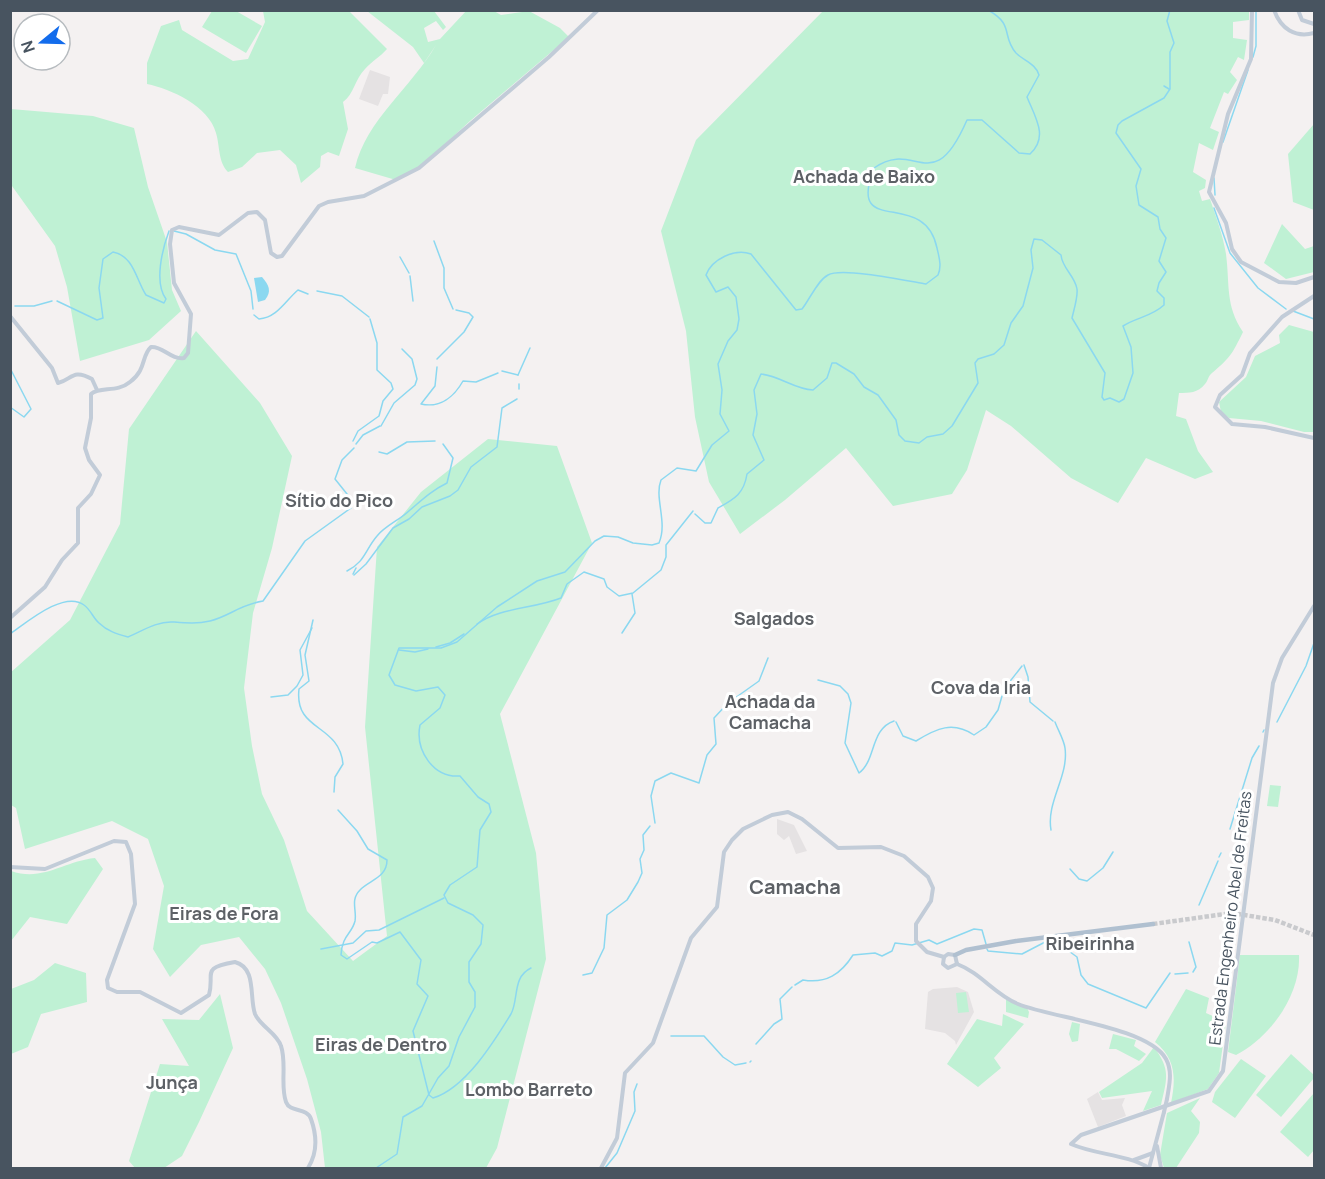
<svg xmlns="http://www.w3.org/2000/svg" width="1325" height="1179" font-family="Manrope,sans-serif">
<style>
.education{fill:#e5e2e3}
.green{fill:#bff1d4}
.water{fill:#8bd8f0}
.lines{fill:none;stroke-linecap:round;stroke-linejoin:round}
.stream{stroke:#8bd8f0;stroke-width:1.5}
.primary-tunnel{stroke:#c9cacd;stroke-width:4.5;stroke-dasharray:4.5 2;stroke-linecap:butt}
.secondary{stroke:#c2ccd8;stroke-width:4}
.primary{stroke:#b0c0d0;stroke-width:4.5}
.secondary-bridge{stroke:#c2ccd8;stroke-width:4}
.labels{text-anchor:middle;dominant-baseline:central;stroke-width:6;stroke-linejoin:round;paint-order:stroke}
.street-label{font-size:16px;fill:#485460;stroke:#fff}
.neighbourhood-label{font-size:18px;font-weight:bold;fill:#5d6166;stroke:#fff}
.quarter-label{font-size:20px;font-weight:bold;fill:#5d6166;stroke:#fff}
</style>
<rect width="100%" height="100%" fill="#f4f1f1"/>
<g class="education">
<polygon points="370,70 390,77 388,94 383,94 378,106 359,99"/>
<polygon points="777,819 794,825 807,851 796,854 789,836 784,840 777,834"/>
<polygon points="957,987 968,992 974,1012 956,1045 955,1041 945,1033 925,1029 928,992 933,989"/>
<polygon points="1098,1092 1102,1100 1125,1098 1122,1105 1126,1116 1098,1127 1087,1099"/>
</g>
<g class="green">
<path d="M467 10 494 11 501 15 529 11 560 28 569 37 470 121 419 168 396 180 355 168C366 120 411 88 436 45L424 63 413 47 367 11H434L446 27 443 30 436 21 424 28 428 42 440 39Z"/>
<polygon points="212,11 236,11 262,26 246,53 202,27"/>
<path d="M263 11H349L387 49C380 57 372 61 365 69 355 79 354 94 343 102L348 129 339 156 328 152 321 156 320 167 301 183 296 165 280 150 257 153 242 167 228 172C218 162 220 146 216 133 209 106 171 89 147 84V63L161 26 179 20 182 30 233 61 248 59 265 22Z"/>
<path d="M823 11H1249V20L1233 22V38L1247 40 1244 60 1238 57 1230 72 1237 80 1228 94 1224 92 1210 128 1219 132 1213 150 1199 143 1193 172 1206 180 1205 188 1199 191 1202 201 1210 199C1216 217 1223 235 1226 254 1230 285 1225 305 1243 332 1232 354 1231 357 1212 373 1208 376 1208 381 1205 384 1198 393 1189 393 1179 393L1176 416 1186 419 1198 451 1213 472 1195 479 1146 458 1118 503 1071 478 1011 426 986 410 967 470 952 494 893 506 846 448 785 500 740 534 709 482 695 417 686 331 661 231 696 140Z"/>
<polygon points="11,109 93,116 134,128 148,187 167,242 172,290 181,311 149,340 80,361 67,287 55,246 12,186"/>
<polygon points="1314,124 1314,210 1293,202 1288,154"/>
<polygon points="1282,224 1305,249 1314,246 1314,272 1286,279 1264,263"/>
<polygon points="1289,325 1314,332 1314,432 1304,432 1261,421 1229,418 1221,412 1219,402 1246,377 1255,356 1280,343 1279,335"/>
<polygon points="196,331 260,403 292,456 272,548 253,613 244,688 252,746 262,794 284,840 307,911 353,961 387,936 365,727 377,547 421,492 488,439 557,446 592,543 500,714 536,853 546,959 497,1148 486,1168 325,1168 321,1132 307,1079 281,1003 265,969 239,937 201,945 170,977 153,949 164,886 148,839 112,821 25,849 16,808 11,805 10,673 70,620 120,524 129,429"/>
<polygon points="1270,785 1281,786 1278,807 1267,806"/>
<path d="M95 858 103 869 67 924 30 917 11 941V871C43 882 64 861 95 858Z"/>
<path d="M1240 955H1299C1301 994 1271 1037 1236 1055L1228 1052Z"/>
<polygon points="55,963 86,973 87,1002 41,1014 28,1047 11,1054 11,989 34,980"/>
<path d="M1186 989 1209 998 1206 1013 1226 1022 1219 1073 1208 1089 1171 1103C1176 1078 1176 1059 1155 1042Z"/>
<polygon points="966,992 969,1012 958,1013 956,993"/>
<polygon points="220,994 233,1048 199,1122 182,1156 164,1168 135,1168 129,1161 160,1064 189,1066 162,1019 199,1020"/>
<polygon points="1006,999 1027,1008 1029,1012 1028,1018 1006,1012"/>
<polygon points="1003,1014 1024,1024 994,1058 1001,1068 978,1087 947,1064 977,1019 1002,1026"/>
<polygon points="1072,1022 1080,1024 1078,1041 1072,1042 1069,1034"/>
<polygon points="1113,1034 1136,1040 1134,1046 1146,1054 1139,1061 1116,1049 1109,1049"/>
<path d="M1154 1047C1171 1070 1167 1079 1161 1105L1143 1111 1152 1091 1102 1098 1099 1092 1142 1063Z"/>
<polygon points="1291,1054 1314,1075 1314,1078 1281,1117 1256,1095"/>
<polygon points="1241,1059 1266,1076 1235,1118 1212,1102 1215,1092"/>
<polygon points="1314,1093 1314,1150 1308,1157 1280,1132"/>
<polygon points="1200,1098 1191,1111 1200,1122 1199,1133 1176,1168 1164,1168 1160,1155 1167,1113"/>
</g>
<path class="water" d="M262 277C269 285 272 291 265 300L258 302 254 278Z"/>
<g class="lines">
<g class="stream">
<polyline points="1253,57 1256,46 1256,10"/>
<polyline points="1164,86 1169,89"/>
<polyline points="1223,142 1248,70"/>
<polyline points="1214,178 1215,195"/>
<polyline points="1214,208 1230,253 1258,288 1286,309"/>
<polyline points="174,231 186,234 215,250 236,254 251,291 253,309"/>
<polyline points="434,241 444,268 444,288 453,309"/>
<polyline points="400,257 409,273"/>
<polyline points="410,276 413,301"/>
<polyline points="317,291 342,296 369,317"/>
<path d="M57 301 97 320 103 318 99 288 103 259 113 252C134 256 136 280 146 295L164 303 166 299C154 283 162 250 169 231"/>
<polyline points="15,306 34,306 52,301"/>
<polyline points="1293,311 1314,319"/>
<path d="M254 315 259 319C277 318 286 300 298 290L308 294"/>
<polyline points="437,359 464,332 473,317 469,313 456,310"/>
<path d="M437 367 435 386 421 404C440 408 454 397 463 381L476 382 498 373"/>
<polyline points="10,368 31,409 24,417 10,407"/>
<polyline points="502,371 518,375"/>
<polyline points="518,375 530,348"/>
<polyline points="519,384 519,389"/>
<polyline points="381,426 394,403 415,385 417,379 412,359 402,349"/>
<polyline points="353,441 358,431 379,416 383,401 393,389 391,383 377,370 377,343 370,319"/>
<polyline points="356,444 363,435 380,426"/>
<polyline points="379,452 387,454 407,442 435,441"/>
<polyline points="351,499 335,479 342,460 354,448"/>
<path d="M695 514 705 523H711L718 508C734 499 744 494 747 474L764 460 753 435 757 414 754 390 761 374C780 376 794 389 813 390L827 378 832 363H836L854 374 864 387 878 395 896 420 899 435 905 441 919 443 927 437 943 434 952 426 978 383 975 363 978 359 994 354 1004 345 1011 323 1023 306 1033 268 1031 250 1034 239 1042 240 1061 255C1062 268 1075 276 1077 289 1078 297 1074 309 1072 318L1105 373 1102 397 1104 400 1110 398 1119 402 1124 399 1133 373 1131 347 1123 326C1137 317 1151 317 1164 305V298L1157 291 1159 283 1166 272 1159 261 1166 238 1160 229 1158 217 1139 205 1136 186 1141 169 1116 133 1118 125 1122 121 1164 98 1170 89V52L1174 43 1167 21 1170 10"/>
<path d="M347 571C365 562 365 550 377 536 386 525 400 520 410 510 423 499 431 491 447 483L453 458 443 444"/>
<polyline points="353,574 356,568"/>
<polyline points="354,575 366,564 393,528 409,519 422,507 450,496 458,490 471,467 497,447 502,408 517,399"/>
<path d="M313 620 305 655 309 681 299 689C294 732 339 723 343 764L335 777 334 792"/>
<path d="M477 624C501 607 533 609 561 598L567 584 584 572 604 579 607 587 619 596 633 593 661 570 666 557V545L693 511"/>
<polyline points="622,633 635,613 632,594"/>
<path d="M10 634C26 623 64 590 84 605 91 610 93 618 99 623 107 631 117 634 128 637 142 631 157 621 173 622 186 623 197 624 210 621 230 616 239 605 263 601L305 541 351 508V503"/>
<polyline points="436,647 450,643 464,634"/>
<polyline points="399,650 415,652 428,649"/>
<polyline points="1024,665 1028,677 1030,702 1053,721"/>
<path d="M818 680 840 686 848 694 851 703 845 743 859 773C876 761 870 729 894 721"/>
<polyline points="271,697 288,695 297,686 303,675 300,650 312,628"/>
<path d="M896 722 903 736 916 741C937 728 953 721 974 735L986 727 998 710 1004 689 1022 666"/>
<polyline points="1277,722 1306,666 1314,643"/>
<polyline points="1263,732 1264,730"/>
<path d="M338 810 357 831 368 849 387 860C387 878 369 880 360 890 350 900 357 910 355 921 352 934 342 935 341 955L347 959 372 942 377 943 400 932 421 960 417 984 428 996 413 1031 429 1095 433 1098C466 1088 495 1040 511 1014 519 999 512 977 531 968"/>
<polyline points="655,823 651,796 655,781 671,773 699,783 707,755 716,744 714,718 728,703 759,681 768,658"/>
<polyline points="1230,829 1252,758 1259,746"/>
<path d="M1051 830C1046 802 1069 776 1065 748 1064 740 1058 730 1055 722"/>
<polyline points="1219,857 1221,853"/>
<polyline points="1070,869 1079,879 1087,881 1103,868 1113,852"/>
<polyline points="1199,905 1218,861"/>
<polyline points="1189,942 1196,967 1193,972"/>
<polyline points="321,949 353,943 366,931 379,930 444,898"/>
<polyline points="987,949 988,951 1022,954 1047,941 1055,941 1077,957 1081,975 1088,984 1146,1008 1170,973"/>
<polyline points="1175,974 1188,973"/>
<polyline points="583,975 592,973 604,948 607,915 627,900 638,882 642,873 640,859 644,850 643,835 650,826"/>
<path d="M795 985 803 980C826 984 841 974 853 955L875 953 882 956 892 951 895 943 912 945 929 940 937 944 974 929 982 930 986 944"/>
<polyline points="671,1036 704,1036 723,1057 735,1065 746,1063"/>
<polyline points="756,1044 774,1024 782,1019 780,999 792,987"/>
<polyline points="750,1062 751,1061"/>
<path d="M376 1168 397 1154 403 1117 422 1106 438 1078 449 1066 459 1037 475 1007V992L469 982V962L481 944 483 925 473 915 448 903 444 895 450 885 477 867 480 830 491 812 489 804 478 797 460 776C433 778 415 750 420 725L440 708 445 695 438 687 416 691 395 685 389 675 399 648H441L457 642 497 607 537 581 565 572 595 541 604 536 618 537 633 543 652 545 659 543C668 522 654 498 661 480L677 468 696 471 712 445 729 431 720 414 722 390 718 364 728 341 737 330 739 319 736 297 728 287 716 292 706 275C712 259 735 248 751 254L796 310 802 309C810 299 817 281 828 275 842 267 908 281 926 284L938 275C942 266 939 257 937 248 924 186 846 240 874 168 916 138 932 200 967 120H982L1019 153 1030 154C1049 137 1035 117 1027 97L1039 75C1036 64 1024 61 1016 53 1001 36 1015 25 988 10"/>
<polyline points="605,1168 617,1153 635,1111 634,1092 637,1084"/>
</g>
<polyline class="primary-tunnel" points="1153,924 1232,913 1275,920 1314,935"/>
<g class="secondary">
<polyline points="1252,10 1251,59 1228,114 1209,192 1226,223 1232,249 1241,262 1279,282 1296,283 1314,277"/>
<path d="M1274 10C1281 29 1295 38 1314 33"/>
<polyline points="1298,10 1302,20 1314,24"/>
<polyline points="1314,296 1282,317 1250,353 1242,375 1220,395 1215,407 1232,424 1265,427 1314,438"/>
<path d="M10 316 52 368 58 383C72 380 72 368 92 379L97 390"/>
<path d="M10 618 45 587 62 560 78 543V508L91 494 100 475 89 460 85 448 91 418V394C100 386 117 393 130 382 147 369 141 356 151 347 163 346 171 360 184 358L188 353 191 314 174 283 170 244 172 230 179 227 219 235 248 213 257 212 265 220 271 253 277 257 282 256 319 206 328 202 364 196 419 168 549 57 598 10"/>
<path d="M10 867 45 869 114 841 126 842 131 854 135 904 107 980 108 988 117 992H140L181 1013 209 995C215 973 200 968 235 962 257 968 249 997 255 1014 261 1027 277 1033 281 1046 287 1064 280 1085 286 1102 290 1113 307 1107 311 1119 317 1136 317 1154 308 1168"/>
<polyline points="944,957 943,964 948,968 957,964"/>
<polyline points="944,957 948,954 955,955 957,964"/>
<path d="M957 964C981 973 994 994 1018 1004 1052 1018 1148 1027 1166 1059 1173 1072 1169 1086 1167 1099"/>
<polyline points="1157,1146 1161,1168"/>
<polyline points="1134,1160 1153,1153"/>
<polyline points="601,1168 617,1138 625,1073 653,1043 691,938 717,907 724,852 732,840 743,829 772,815 788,812 802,819 838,848 881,847 904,856 928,877 933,888 931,901 916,924 916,941 927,952 944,957"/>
<path d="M1149 1168C1126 1154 1096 1155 1071 1144L1081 1135 1209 1091 1223 1071 1273 683 1282 658 1314 606"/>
<polyline points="1149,1168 1164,1112"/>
</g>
<polyline class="primary" points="955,955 966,950 1016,941 1153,924"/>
<polyline class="secondary-bridge" points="1164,1112 1167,1099"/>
</g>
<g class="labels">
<g class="street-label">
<text transform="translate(1230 918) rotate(-83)">Estrada Engenheiro Abel de Freitas</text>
</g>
<g class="neighbourhood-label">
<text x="864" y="176">Achada de Baixo</text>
<text x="339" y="500">Sítio do Pico</text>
<text x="774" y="618">Salgados</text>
<text x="981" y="687">Cova da Iria</text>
<text x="770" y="701">Achada da<tspan x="770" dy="21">Camacha</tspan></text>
<text x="224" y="913">Eiras de Fora</text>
<text x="1090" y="943">Ribeirinha</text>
<text x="381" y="1044">Eiras de Dentro</text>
<text x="172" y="1082">Junça</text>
<text x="529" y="1089">Lombo Barreto</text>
</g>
<g class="quarter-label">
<text x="795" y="886">Camacha</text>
</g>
</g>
<rect width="1325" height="1179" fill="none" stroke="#485460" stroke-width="24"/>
<g transform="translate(42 42) rotate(251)"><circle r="28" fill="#ffffff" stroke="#b6bbbf" stroke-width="1.5"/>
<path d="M0-4.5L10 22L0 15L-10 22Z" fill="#136cec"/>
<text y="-9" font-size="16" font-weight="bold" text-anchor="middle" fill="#485460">N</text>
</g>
</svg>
